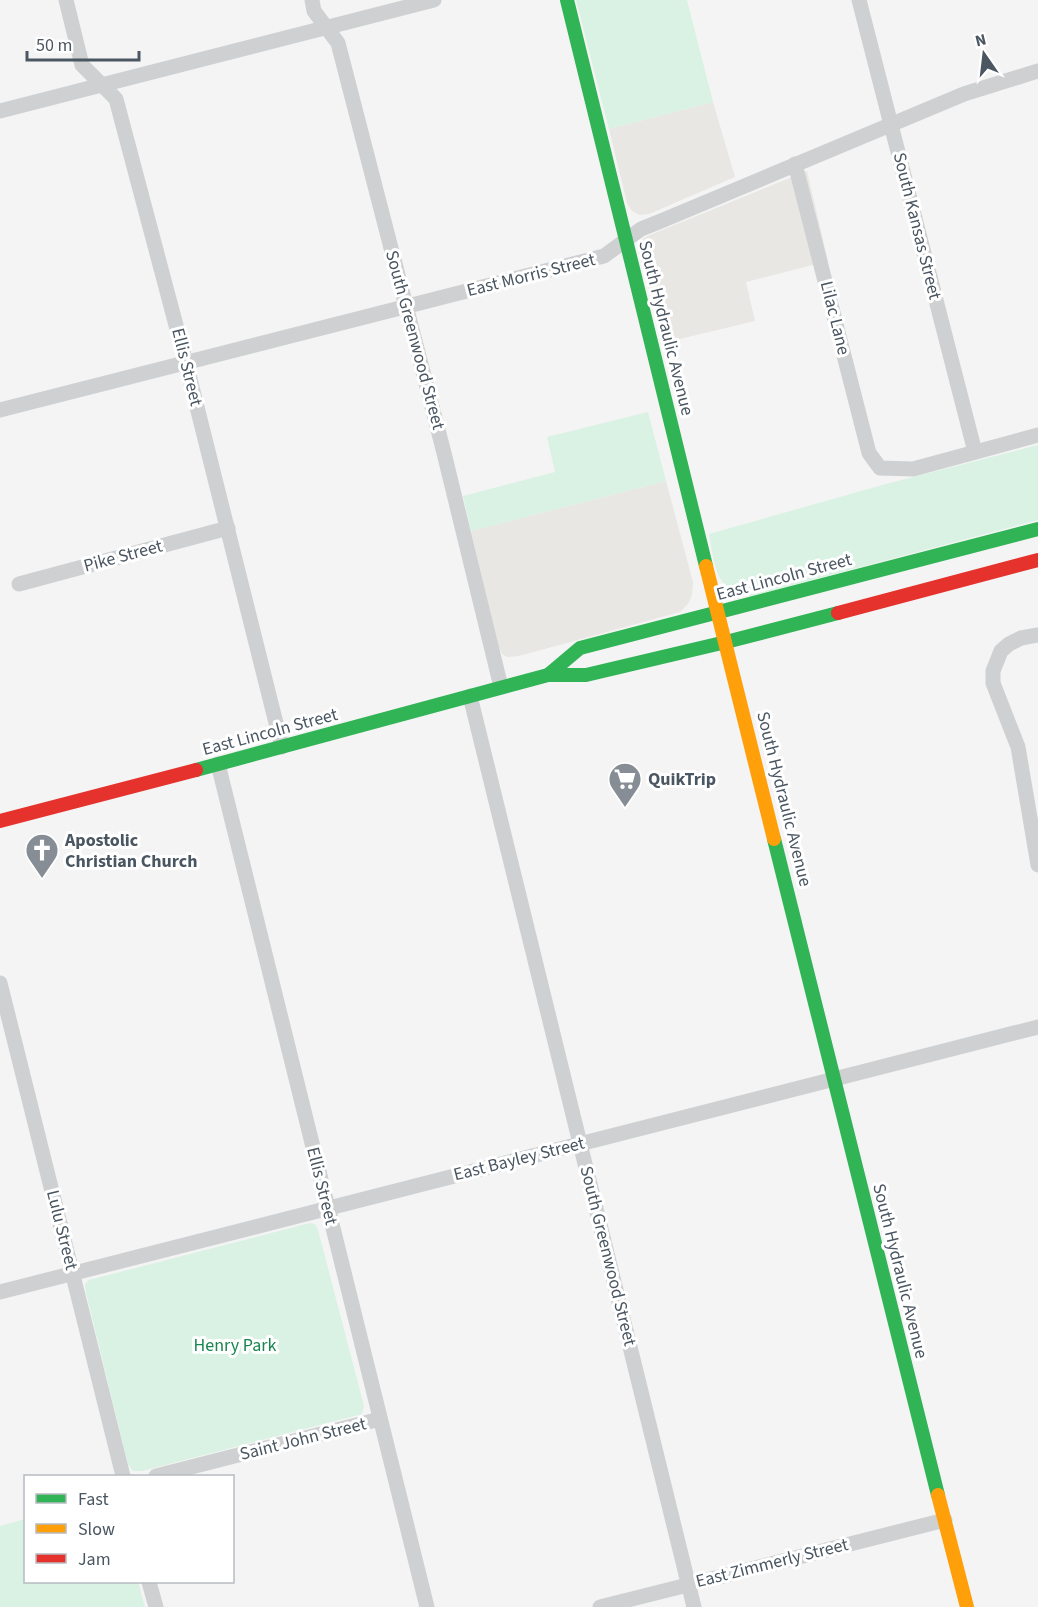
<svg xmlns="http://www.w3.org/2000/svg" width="1038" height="1607" font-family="'Source Sans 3',sans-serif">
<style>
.commercial{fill:#e8e7e3}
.green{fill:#d9f2e3}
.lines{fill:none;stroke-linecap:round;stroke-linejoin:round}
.street{stroke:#ced0d2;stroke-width:15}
.fast{stroke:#30b455;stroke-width:14}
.slow{stroke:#ff9f0a;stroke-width:14}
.jam{stroke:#e5322d;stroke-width:14}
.labels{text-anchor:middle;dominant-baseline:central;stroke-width:6;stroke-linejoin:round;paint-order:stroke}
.street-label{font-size:18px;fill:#4a5661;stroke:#fff}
.poi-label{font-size:18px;font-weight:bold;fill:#4a5661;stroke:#fff;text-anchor:start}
.park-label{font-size:18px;fill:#17864f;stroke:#fff}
</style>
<rect width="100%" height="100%" fill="#f4f4f4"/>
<g class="commercial">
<polygon points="713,102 735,177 649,214 639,215 632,211 627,203 609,129"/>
<polygon points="807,171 828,261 746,282 755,321 663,343 639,253 640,244 645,237"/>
<polygon points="666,481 693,582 692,595 688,604 680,612 519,656 507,657 502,654 498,646 471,531"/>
</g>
<g class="green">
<polygon points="576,0 687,0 713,102 609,129"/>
<polygon points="648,412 666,481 471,531 463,496 555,472 547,437"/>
<path d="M1038 445V520L752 596C714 592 715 565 709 534L886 484Z"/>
<polygon points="310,1223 315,1224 318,1230 364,1406 362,1414 142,1471 133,1471 128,1464 86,1293 85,1284 89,1280"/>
<polygon points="25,1519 26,1582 138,1582 145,1607 0,1607 0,1526"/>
</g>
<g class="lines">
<g class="street">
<polyline points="66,0 82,65 116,99 186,363 282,747"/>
<polyline points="312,0 314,11 338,43 444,453 501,687"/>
<polyline points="859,0 975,452"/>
<polyline points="0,111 434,0"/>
<polyline points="795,164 869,453 880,468 913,469 1038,435"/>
<polyline points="0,410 604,256 641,229 661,221 964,94 1038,71"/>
<polyline points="19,584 228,528"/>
<polyline points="1038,635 1021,638 1009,644 1001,651 993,671 993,683 1018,747 1038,865"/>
<polyline points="470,696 694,1607"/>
<polyline points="218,764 427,1607"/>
<polyline points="0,983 123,1476"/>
<polyline points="0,1292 1038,1027"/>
<polyline points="156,1476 380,1419"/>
<polyline points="149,1582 156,1607"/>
<polyline points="600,1607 945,1520"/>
</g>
<g class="fast">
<polyline points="567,0 706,566"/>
<polyline points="548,675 580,648 1038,529"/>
<polyline points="196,770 548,675 586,675 726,642 838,613"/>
<polyline points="774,839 938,1495"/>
</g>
<g class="slow">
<polyline points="706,566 774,839"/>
<polyline points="938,1495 967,1607"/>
</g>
<g class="jam">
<polyline points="838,613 1038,560"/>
<polyline points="0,821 196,770"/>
</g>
</g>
<defs>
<symbol id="supermarket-pin" viewBox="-11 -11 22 30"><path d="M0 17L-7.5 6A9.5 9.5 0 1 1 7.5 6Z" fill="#868d94" stroke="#fff"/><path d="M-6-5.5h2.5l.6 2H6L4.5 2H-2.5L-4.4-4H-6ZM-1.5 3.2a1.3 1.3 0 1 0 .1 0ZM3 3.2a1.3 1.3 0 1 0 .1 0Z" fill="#fff"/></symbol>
<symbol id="church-pin" viewBox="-11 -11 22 30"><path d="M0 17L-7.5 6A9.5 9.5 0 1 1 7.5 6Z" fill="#868d94" stroke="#fff"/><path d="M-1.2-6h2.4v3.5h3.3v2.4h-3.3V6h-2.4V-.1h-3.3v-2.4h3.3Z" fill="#fff"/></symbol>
</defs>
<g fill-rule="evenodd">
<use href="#supermarket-pin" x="606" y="760" width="38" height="52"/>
<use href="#church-pin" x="23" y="831" width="38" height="52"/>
</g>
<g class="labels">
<g class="street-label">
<text transform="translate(917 226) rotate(76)">South Kansas Street</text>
<text transform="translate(531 275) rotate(-14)">East Morris Street</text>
<text transform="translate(835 318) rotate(76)">Lilac Lane</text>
<text transform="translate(666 328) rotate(76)">South Hydraulic Avenue</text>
<text transform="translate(415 340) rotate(75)">South Greenwood Street</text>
<text transform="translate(187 367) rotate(76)">Ellis Street</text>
<text transform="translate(123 556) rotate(-15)">Pike Street</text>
<text transform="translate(784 577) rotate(-15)">East Lincoln Street</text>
<text transform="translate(270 732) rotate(-15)">East Lincoln Street</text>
<text transform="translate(784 799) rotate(76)">South Hydraulic Avenue</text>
<text transform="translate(519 1159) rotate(-14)">East Bayley Street</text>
<text transform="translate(322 1186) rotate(76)">Ellis Street</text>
<text transform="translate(62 1230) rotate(76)">Lulu Street</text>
<text transform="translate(608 1256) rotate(76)">South Greenwood Street</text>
<text transform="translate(900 1271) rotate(76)">South Hydraulic Avenue</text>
<text transform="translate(303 1439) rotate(-14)">Saint John Street</text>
<text transform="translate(772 1563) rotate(-14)">East Zimmerly Street</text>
</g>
<g class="poi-label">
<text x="648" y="779">QuikTrip</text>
<text x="65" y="840">Apostolic<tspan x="65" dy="21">Christian Church</tspan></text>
</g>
<g class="park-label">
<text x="235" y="1345">Henry Park</text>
</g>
</g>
<rect x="24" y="1475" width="210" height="108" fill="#ffffff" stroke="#b7bbc0" stroke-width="1.5"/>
<rect x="36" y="1494" width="30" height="9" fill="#30b455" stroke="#b7bbc0" stroke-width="1.5"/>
<text x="78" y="1505" font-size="18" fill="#4a5661">Fast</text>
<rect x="36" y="1524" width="30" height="9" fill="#ff9f0a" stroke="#b7bbc0" stroke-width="1.5"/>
<text x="78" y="1535" font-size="18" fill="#4a5661">Slow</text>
<rect x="36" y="1554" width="30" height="9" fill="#e5322d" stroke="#b7bbc0" stroke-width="1.5"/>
<text x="78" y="1565" font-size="18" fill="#4a5661">Jam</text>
<g transform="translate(984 54) rotate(346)" stroke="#ffffff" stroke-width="4.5" paint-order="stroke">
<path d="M0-4.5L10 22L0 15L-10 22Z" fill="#4a5661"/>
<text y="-9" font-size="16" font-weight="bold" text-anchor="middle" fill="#4a5661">N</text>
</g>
<path d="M27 51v9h112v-9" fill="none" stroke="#4a5661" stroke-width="3"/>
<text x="36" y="51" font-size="18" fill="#4a5661" stroke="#ffffff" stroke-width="4.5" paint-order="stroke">50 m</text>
</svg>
